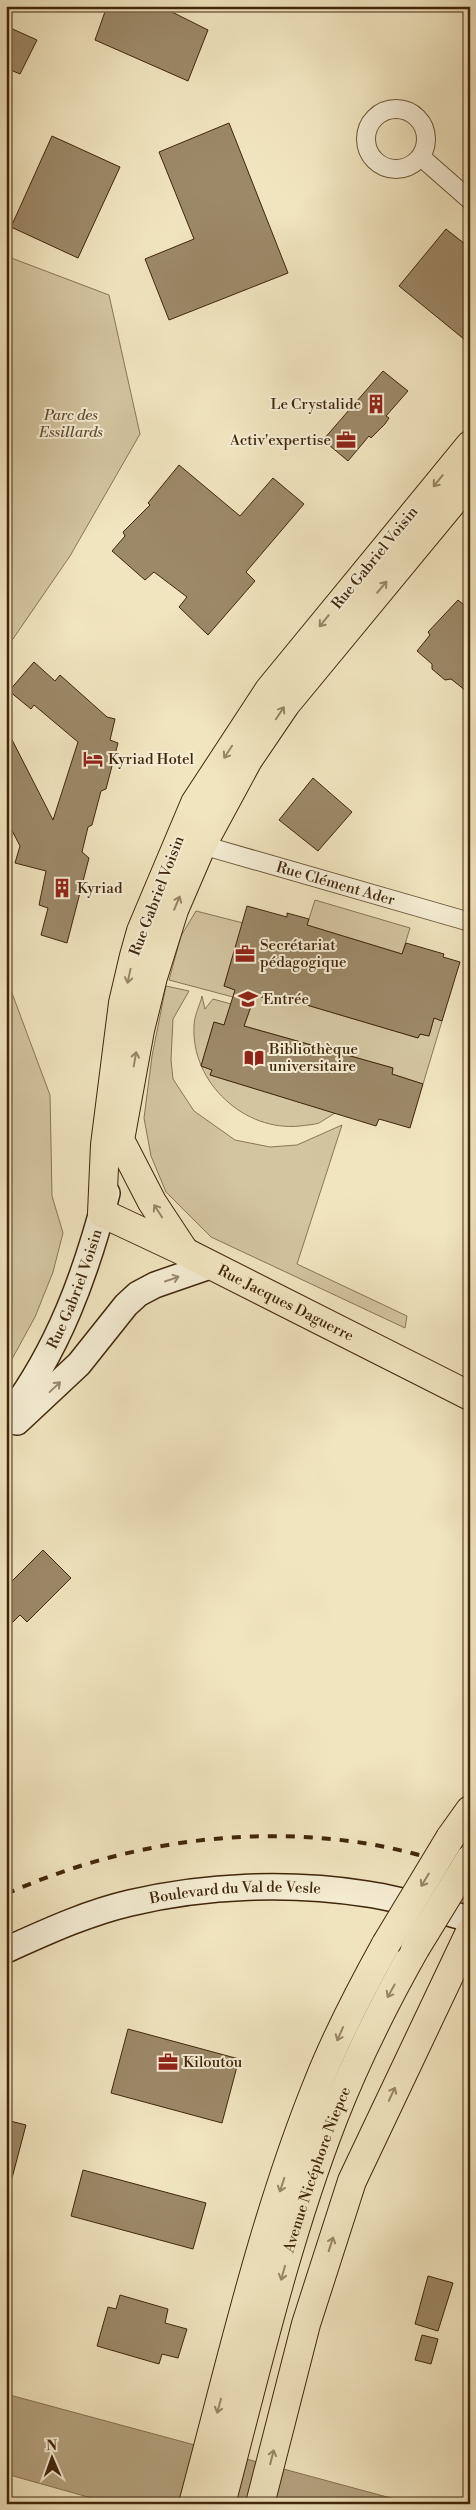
<svg xmlns="http://www.w3.org/2000/svg" width="476" height="2510" font-family="'Libre Bodoni',serif">
<style>
.green{fill:#d3c5a0;stroke:#8a7655}
.water{fill:#b5a481;stroke:#867251}
.building{fill:#9c8968;stroke:#40260a}
.lines{fill:none;stroke-linecap:round;stroke-linejoin:round}
.street-casing{stroke:#6c5637;stroke-width:20}
.secondary-casing{stroke:#40260a;stroke-width:28}
.primary-casing{stroke:#40260a;stroke-width:30}
.highway-casing{stroke:#40260a;stroke-width:30}
.street{stroke:#f6eed5;stroke-width:18}
.secondary{stroke:#f6eed5;stroke-width:25}
.primary{stroke:#f1e5bf;stroke-width:28}
.highway{stroke:#f1e5bf;stroke-width:28}
.rail{stroke:#40260a;stroke-width:4;stroke-dasharray:9 9;stroke-linecap:butt}
.highway-bridge-casing{stroke:#40260a;stroke-width:30;stroke-linecap:butt}
.highway-bridge{stroke:#f1e5bf;stroke-width:28}
.oneway{stroke:#988664}
.oneway2{stroke:#9b8a70}
.labels{text-anchor:middle;dominant-baseline:central;stroke-width:4;stroke-linejoin:round;paint-order:stroke}
.poi-label{font-size:15px;fill:#40260a;stroke:#f6eed5;text-anchor:start}
.park-label{font-size:15px;font-style:italic;fill:#654e30;stroke:#f6eed5}
.street-label{font-size:15px;fill:#40260a;stroke:#f6eed5}
</style>
<rect width="100%" height="100%" fill="#f1e5bf"/>
<filter id="stains"><feTurbulence type="fractalNoise" baseFrequency=".004" numOctaves="4"/><feColorMatrix values="0 0 0 0 .2 0 0 0 0 .09 0 0 0 0 .02 0 0 0 .5 -.17"/></filter>
<radialGradient id="worn" r=".72"><stop offset=".6" stop-color="#630" stop-opacity="0"/><stop offset="1" stop-color="#630" stop-opacity=".3"/></radialGradient>
<g class="green">
<polygon points="6,256 109,295 140,434 70,556 6,649"/>
<polygon points="315,900 410,928 402,954 307,925"/>
<polygon points="196,911 243,923 224,986 236,990 233,997 169,980 181,936"/>
<polygon points="6,977 50,1095 52,1196 63,1233 53,1272 35,1317 6,1370"/>
<polygon points="166,986 189,991 173,1019 171,1060 173,1079 194,1111 235,1140 270,1147 297,1145 342,1125 297,1264 407,1316 405,1328 211,1237 166,1192 151,1156 144,1118 152,1056"/>
<polygon points="255,995 271,1000 273,995 418,1038 420,1034 429,1036 434,1018 442,1021 423,1084 392,1074 393,1068 244,1026"/>
<path d="M202 996 205 1009 213 999 231 1004 224 1025 214 1022 201 1066 212 1070 210 1075 335 1113C330 1116 324 1120 319 1123 313 1125 306 1125 300 1126 245 1132 191 1083 194 1026 194 1016 200 1005 202 996Z"/>
</g>
<polygon class="water" points="6,2394 413,2504 113,2504 6,2474"/>
<g class="building">
<polygon points="107,6 160,6 208,30 188,81 95,40"/>
<polygon points="6,26 37,40 20,74 6,68"/>
<polygon points="229,123 288,273 169,320 145,259 194,239 159,152"/>
<polygon points="52,136 120,167 78,258 11,227"/>
<polygon points="446,229 470,248 470,344 399,286"/>
<polygon points="383,371 408,391 386,416 389,418 385,424 371,438 369,436 348,461 323,440"/>
<polygon points="179,465 240,516 273,478 304,504 246,572 255,581 208,635 179,607 187,597 154,572 145,580 112,551 125,536 123,532 150,505 148,503"/>
<polygon points="458,600 470,610 470,694 451,679 445,680 432,669 432,664 417,651 430,635 428,632"/>
<polygon points="34,662 55,681 60,675 107,717 115,719 110,740 118,743 106,789 101,791 92,825 88,827 82,852 89,858 67,943 41,935 48,908 39,905 46,871 15,863 20,846 6,819 6,728 53,820 78,742 34,705 31,709 9,691"/>
<polygon points="313,778 352,812 318,851 279,820"/>
<polygon points="247,906 287,917 287,913 309,919 307,925 402,954 406,943 444,954 443,957 460,962 442,1021 434,1018 429,1036 420,1034 418,1038 273,995 272,1000 255,995 244,1026 393,1068 392,1074 423,1084 410,1128 379,1119 376,1126 210,1075 212,1070 201,1066 214,1022 224,1025 235,990 224,986"/>
<polygon points="43,1550 71,1578 27,1622 20,1615 6,1629 6,1587"/>
<polygon points="128,2029 239,2059 222,2123 111,2093"/>
<polygon points="6,2120 26,2125 12,2178 6,2177"/>
<polygon points="83,2170 206,2203 193,2249 71,2216"/>
<polygon points="428,2276 453,2283 438,2331 415,2324"/>
<polygon points="120,2295 168,2309 165,2323 187,2329 178,2358 162,2354 159,2364 97,2346 108,2307 116,2309"/>
<polygon points="422,2335 438,2339 431,2364 415,2360"/>
</g>
<g class="lines">
<defs>
<g id="street">
<circle cx="396" cy="139" r="30"/>
<polyline points="421,157 470,200"/>
<path id="s1" d="M202 845 470 922"/>
</g>
<g id="secondary">
<path id="s2" d="M6 1419C58 1352 86 1274 107 1193"/>
<polyline points="17,1422 79,1364 126,1305 138,1294 155,1285 210,1266"/>
<path id="s3" d="M6 1950C46 1932 87 1913 130 1903 206 1885 290 1882 367 1894 402 1899 436 1910 470 1919"/>
</g>
<g id="primary">
<path id="s4" d="M470 445 269 690 195 803 141 931 134 956 123 1003 105 1145 102 1213 185 1252 470 1396"/>
<polyline points="185,1252 152,1202 120,1140 140,1030 153,977 174,910 202,845 248,760 286,704 470,481"/>
</g>
<g id="highway">
<polyline points="450,1838 470,1810"/>
<path d="M193 2504C231 2363 263 2219 318 2083 337 2035 361 1989 386 1944"/>
<path id="s5" d="M221 2504C255 2375 285 2243 333 2119 356 2060 384 2004 415 1949"/>
<polyline points="260,2504 306,2324 352,2181 470,1932"/>
</g>
</defs>
<use href="#street" class="street-casing"/>
<use href="#secondary" class="secondary-casing"/>
<use href="#primary" class="primary-casing"/>
<use href="#highway" class="highway-casing"/>
<use href="#street" class="street"/>
<use href="#secondary" class="secondary"/>
<use href="#primary" class="primary"/>
<use href="#highway" class="highway"/>
<path class="rail" d="M6 1894C121 1843 246 1824 370 1844 404 1850 437 1860 470 1868"/>
<defs>
<g id="highway-bridge">
<polyline points="386,1944 450,1838"/>
<polyline points="415,1949 470,1859"/>
</g>
</defs>
<use href="#highway-bridge" class="highway-bridge-casing"/>
<use href="#highway-bridge" class="highway-bridge"/>
</g>
<defs><path id="oneway-shaft" d="M-6 0H5M1.5-3L5.5 0L1.5 3" fill="none" stroke-width="1.6" stroke-linecap="round" stroke-linejoin="round" transform="scale(1.25)"/></defs>
<g class="oneway">
<use href="#oneway-shaft" transform="translate(438 481) rotate(129)"/>
<use href="#oneway-shaft" transform="translate(382 587) rotate(-50)"/>
<use href="#oneway-shaft" transform="translate(324 621) rotate(129)"/>
<use href="#oneway-shaft" transform="translate(280 713) rotate(-56)"/>
<use href="#oneway-shaft" transform="translate(228 752) rotate(123)"/>
<use href="#oneway-shaft" transform="translate(177 903) rotate(-67)"/>
<use href="#oneway-shaft" transform="translate(129 976) rotate(102)"/>
<use href="#oneway-shaft" transform="translate(135 1059) rotate(-80)"/>
<use href="#oneway-shaft" transform="translate(158 1211) rotate(-123)"/>
<use href="#oneway-shaft" transform="translate(425 1880) rotate(121)"/>
<use href="#oneway-shaft" transform="translate(391 1991) rotate(119)"/>
<use href="#oneway-shaft" transform="translate(340 2034) rotate(114)"/>
<use href="#oneway-shaft" transform="translate(392 2094) rotate(-65)"/>
<use href="#oneway-shaft" transform="translate(282 2185) rotate(108)"/>
<use href="#oneway-shaft" transform="translate(331 2244) rotate(-72)"/>
<use href="#oneway-shaft" transform="translate(283 2273) rotate(106)"/>
<use href="#oneway-shaft" transform="translate(219 2406) rotate(105)"/>
<use href="#oneway-shaft" transform="translate(272 2457) rotate(-76)"/>
</g>
<g class="oneway2">
<use href="#oneway-shaft" transform="translate(172 1279) rotate(-19)"/>
<use href="#oneway-shaft" transform="translate(55 1387) rotate(-43)"/>
</g>
<defs>
<symbol id="building-bare" viewBox="-9 -9 18 18"><path d="M-4-6H4V6H1V3H-1V6H-4ZM-2.5-4.3h1.7v1.8h-1.7ZM.8-4.3h1.7v1.8H.8ZM-2.5-1h1.7V.8h-1.7ZM.8-1h1.7V.8H.8Z" fill="#8f2418" stroke="#f6eed5" stroke-width="2.5" paint-order="stroke"/></symbol>
<symbol id="office-bare" viewBox="-9 -9 18 18"><path d="M-6-3h4V-5.5h4V-3h4V5H-6ZM-1-4.5V-3h2v-1.5ZM-6 0V1H6V0Z" fill="#8f2418" stroke="#f6eed5" stroke-width="2.5" paint-order="stroke"/></symbol>
<symbol id="hotel-bare" viewBox="-9 -9 18 18"><path d="M-6-4.5h1.5V1H6V5H4.5V3h-9V5H-6ZM-4 0a1.8 1.8 0 1 1 3.6 0ZM.5 0V-2.5h3Q6-2.5 6 0Z" fill="#8f2418" stroke="#f6eed5" stroke-width="2.5" paint-order="stroke"/></symbol>
<symbol id="university-bare" viewBox="-9 -9 18 18"><path d="M0-5L7-2L0 1L-7-2ZM-4 1L0 2.5L4 1V4Q0 6-4 4Z" fill="#8f2418" stroke="#f6eed5" stroke-width="2.5" paint-order="stroke"/></symbol>
<symbol id="library-bare" viewBox="-9 -9 18 18"><path d="M-6-4Q-3-5.5-.7-3.5V5Q-3 3-6 4ZM6-4Q3-5.5 .7-3.5V5Q3 3 6 4Z" fill="#8f2418" stroke="#f6eed5" stroke-width="2.5" paint-order="stroke"/></symbol>
</defs>
<g fill-rule="evenodd">
<use href="#building-bare" x="362" y="390" width="28" height="28"/>
<use href="#office-bare" x="332" y="426" width="28" height="28"/>
<use href="#hotel-bare" x="79" y="745" width="28" height="28"/>
<use href="#building-bare" x="48" y="874" width="28" height="28"/>
<use href="#office-bare" x="231" y="940" width="28" height="28"/>
<use href="#university-bare" x="234" y="985" width="28" height="28"/>
<use href="#library-bare" x="240" y="1044" width="28" height="28"/>
<use href="#office-bare" x="154" y="2048" width="28" height="28"/>
</g>
<g class="labels">
<g class="poi-label">
<text x="361" y="404" text-anchor="end">Le Crystalide</text>
<text x="331" y="440" text-anchor="end">Activ'expertise</text>
<text x="108" y="759">Kyriad Hotel</text>
<text x="77" y="888">Kyriad</text>
<text x="260" y="945">Secrétariat<tspan x="260" dy="17">pédagogique</tspan></text>
<text x="263" y="999">Entrée</text>
<text x="269" y="1049">Bibliothèque<tspan x="269" dy="17">universitaire</tspan></text>
<text x="183" y="2062">Kiloutou</text>
</g>
<g class="park-label">
<text x="71" y="415">Parc des<tspan x="71" dy="17">Essillards</tspan></text>
</g>
<g class="street-label">
<text transform="translate(375 558) rotate(-51)">Rue Gabriel Voisin</text>
<text stroke="none"><textPath href="#s1" startOffset="139">Rue Clément Ader</textPath></text>
<text transform="translate(157 896) rotate(-69)">Rue Gabriel Voisin</text>
<text stroke="none"><textPath href="#s2" startOffset="148">Rue Gabriel Voisin</textPath></text>
<text stroke="none"><textPath href="#s4" startOffset="1081">Rue Jacques Daguerre</textPath></text>
<text stroke="none"><textPath href="#s3" startOffset="239">Boulevard du Val de Vesle</textPath></text>
<text stroke="none"><textPath href="#s5" startOffset="348">Avenue Nicéphore Niepce</textPath></text>
</g>
</g>
<rect width="476" height="2510" fill="none" stroke="#f1e5bf" stroke-width="25"/>
<rect x="8" y="8" width="461" height="2495" fill="none" stroke="#40260a" stroke-width="2.5"/>
<rect x="12" y="12" width="451" height="2485" fill="none" stroke="#40260a"/>
<g transform="translate(52 2458) rotate(358)" stroke="#f6eed5" stroke-width="4" paint-order="stroke">
<path d="M0-4L9 19L0 12L-9 19Z" fill="#40260a"/>
<text y="-8" font-size="14" font-weight="bold" text-anchor="middle" fill="#40260a">N</text>
</g>
<rect width="100%" height="100%" filter="url(#stains)"/>
<rect width="100%" height="100%" fill="url(#worn)"/>
</svg>
